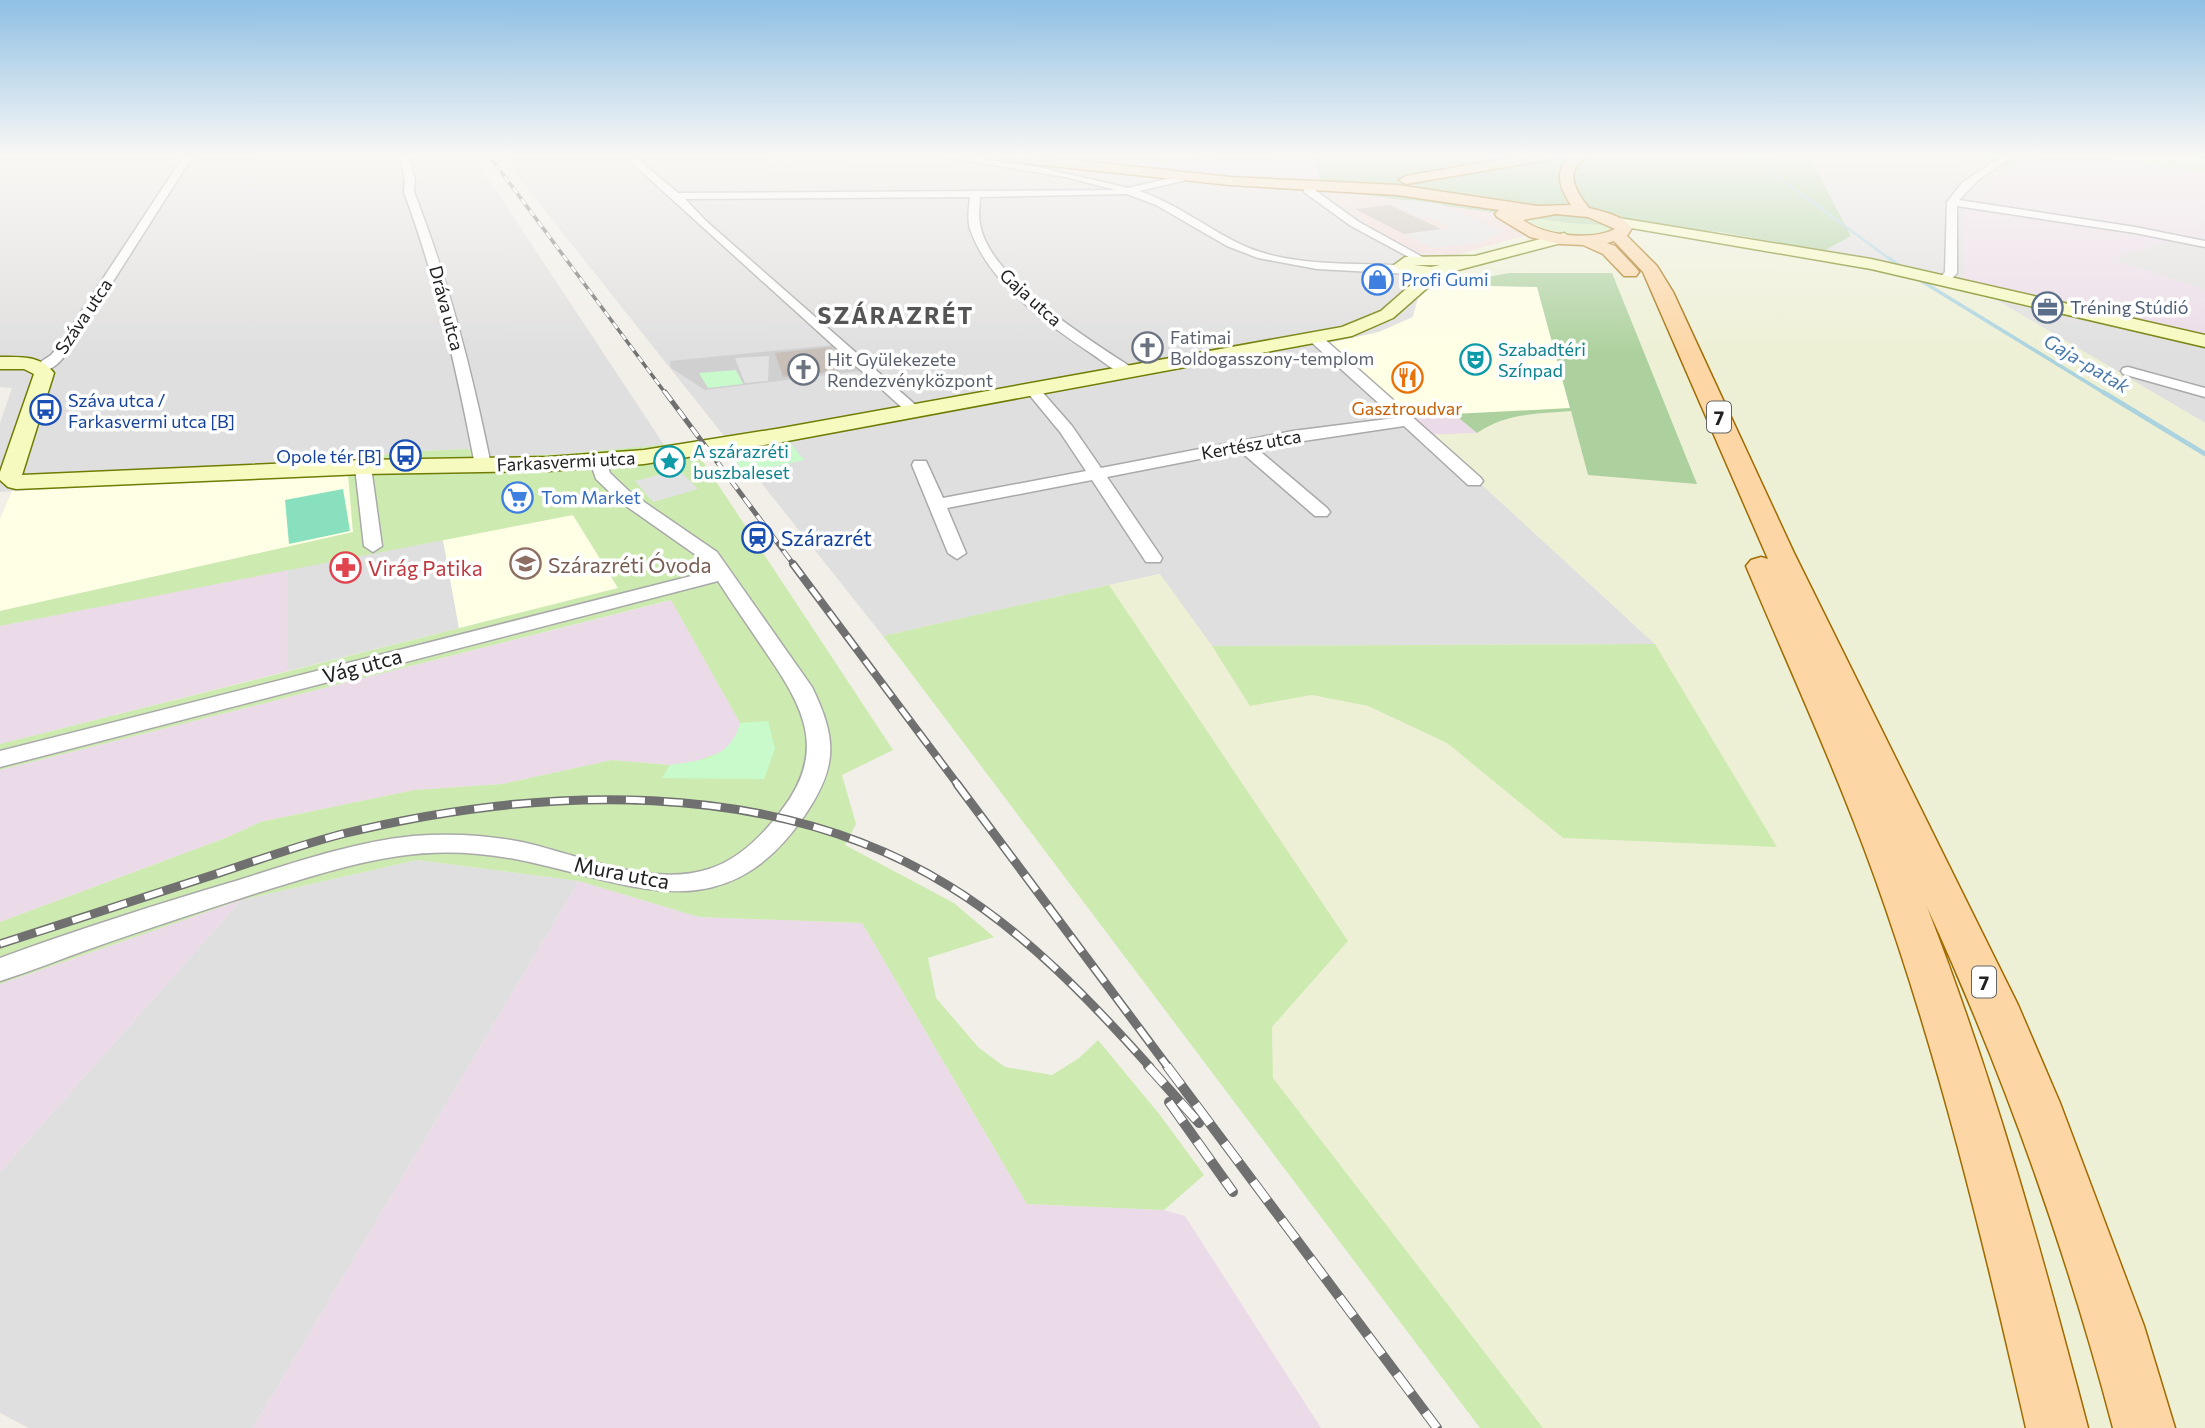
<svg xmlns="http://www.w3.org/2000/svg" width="2205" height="1428" font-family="Commissioner,sans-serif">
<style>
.residential{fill:#e0dfdf}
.commercial{fill:#f2dad9}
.industrial{fill:#ebdbe8}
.education{fill:#ffffe5}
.religious{fill:#d0d0d0}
.farmland{fill:#eef0d5}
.grass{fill:#cdebb0}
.forest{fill:#add19e}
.park{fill:#c8facc}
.pitch{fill:#88e0be}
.parking{fill:#e2e2e2}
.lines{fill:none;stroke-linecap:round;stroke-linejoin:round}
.stream-far2{stroke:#aad3df;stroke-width:2.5}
.stream-far1{stroke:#aad3df;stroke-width:3.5}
.stream{stroke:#aad3df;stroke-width:4.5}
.building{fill:#c7bfb8}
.street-casing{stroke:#a9a9a9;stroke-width:3}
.secondary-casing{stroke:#707d05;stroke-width:3}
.primary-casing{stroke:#a06b00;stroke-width:3}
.street{fill:#fff;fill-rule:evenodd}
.secondary{fill:#f7fabf;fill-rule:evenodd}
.primary{fill:#fcd6a4;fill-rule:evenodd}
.rail-far4-casing{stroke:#707070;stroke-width:3.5}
.rail-far3-casing{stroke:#707070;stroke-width:5}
.rail-far2-casing{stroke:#707070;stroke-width:8}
.rail-far1-casing{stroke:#707070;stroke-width:9}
.rail-casing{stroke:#707070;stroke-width:10}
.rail-far4{stroke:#fff;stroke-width:2.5;stroke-dasharray:7;stroke-linecap:butt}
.rail-far3{stroke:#fff;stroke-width:3.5;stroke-dasharray:11;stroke-linecap:butt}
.rail-far2{stroke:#fff;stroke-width:5;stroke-dasharray:15;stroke-linecap:butt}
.rail-far1{stroke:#fff;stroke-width:6;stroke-dasharray:19;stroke-linecap:butt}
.rail{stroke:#fff;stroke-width:8;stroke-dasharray:24;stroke-linecap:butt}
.labels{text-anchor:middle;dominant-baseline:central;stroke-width:7;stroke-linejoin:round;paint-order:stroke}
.far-shop-label{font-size:18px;fill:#366cbe;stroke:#fff;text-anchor:start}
.far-street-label{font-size:18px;fill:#222;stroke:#fff}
.far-service-label{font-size:18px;fill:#4e5e75;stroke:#fff;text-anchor:start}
.far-worship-label{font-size:18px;fill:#5b616d;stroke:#fff;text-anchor:start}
.far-culture-label{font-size:18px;fill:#0d838f;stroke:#fff;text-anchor:start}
.far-transit-label{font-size:18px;fill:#164399;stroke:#fff;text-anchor:start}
.far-food-label{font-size:18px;fill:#c56008;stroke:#fff}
.far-water-label{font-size:19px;font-style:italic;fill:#4a7aab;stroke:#fff}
.shield{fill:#fff;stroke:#646464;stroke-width:2}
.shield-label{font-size:19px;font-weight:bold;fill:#222}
.transit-label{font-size:21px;fill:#164399;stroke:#fff;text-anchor:start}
.education-label{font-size:21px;fill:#785e54;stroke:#fff;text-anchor:start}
.health-label{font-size:21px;fill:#be3a42;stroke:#fff;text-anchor:start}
.street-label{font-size:21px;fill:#222;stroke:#fff}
.far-district-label{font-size:23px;font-weight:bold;letter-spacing:2px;fill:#555;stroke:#fff}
</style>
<rect width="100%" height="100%" fill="#f2efe9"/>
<g class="residential">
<polygon points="0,154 472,154 664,445 565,454 492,457 467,449 398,452 352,462 348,474 0,492 0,423 12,388 0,387"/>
<polygon points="500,154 977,154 1321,189 1421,265 1470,278 1425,291 1418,298 1413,317 1379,332 1330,343 1407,415 1454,414 1429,436 1655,644 1212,646 1159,574 883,636"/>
<polygon points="1808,154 1917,154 2010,167 1964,210 2205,342 2205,423 1964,281 1824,251 1851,236"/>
<polygon points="2174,239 2205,245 2205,290 2111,259"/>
<polygon points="443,540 459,628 288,671 288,569"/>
<polygon points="417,860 579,881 253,1428 29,1428 0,1413 0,1172 241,900"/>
</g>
<g class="commercial">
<polygon points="797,154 903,154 950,161 847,159 840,167 779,166"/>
<polygon points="1321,189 1569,223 1421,265"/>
</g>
<g class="industrial">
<polygon points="977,154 1143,154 1160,163 1253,154 1316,154 1321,189"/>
<polygon points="2032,154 2078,154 2205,172 2205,240 2174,239 2112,259 2205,290 2205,342 1964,281 1964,210 2010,167"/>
<polygon points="1454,414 1477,433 1428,435 1407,416"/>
<polygon points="288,569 288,671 0,744 0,626"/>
<polygon points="672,600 740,723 735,741 721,752 694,762 670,765 612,760 502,784 414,790 260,822 228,837 0,922 0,770"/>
<polygon points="579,881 699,917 862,923 1027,1204 1164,1210 1185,1216 1321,1428 253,1428"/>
<polygon points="241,900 0,1172 0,984"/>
</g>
<g class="education">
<polygon points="1443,285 1537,287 1570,409 1407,416 1329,343 1379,332 1413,317 1418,298 1425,291"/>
<polygon points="348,474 353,532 0,611 0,519 12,491"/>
<polygon points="573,515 618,588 459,628 443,540"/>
</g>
<polygon class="religious" points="833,345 861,371 705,390 671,368 670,361"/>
<polygon class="farmland" points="1569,223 1720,232 1964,281 2205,423 2205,1428 1543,1428 1273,1078 1272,1027 1348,941 1109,585 1160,574 1212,646 1250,706 1312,695 1368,706 1447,743 1563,838 1777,847 1655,644 1428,435 1477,433 1492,422 1508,416 1571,411 1612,274 1509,273 1470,278 1421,265"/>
<g class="grass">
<polygon points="2078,154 2205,154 2205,172"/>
<path d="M1562 212 1613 227C1599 242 1543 235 1528 221L1529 218Z"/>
<polygon points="690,442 893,750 842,775 856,824 845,845 954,903 994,937 928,958 936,998 979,1048 1005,1067 1052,1075 1079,1058 1098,1040 1160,1115 1204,1175 1164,1210 1027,1204 862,923 699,917 579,881 417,860 241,900 0,984 0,922 228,837 260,822 414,790 502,784 612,760 670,765 694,762 721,752 735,741 740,723 671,600 0,770 0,744 618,588 573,515 0,626 0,611 353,532 348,474 351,462 398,452 467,449 492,457 565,454"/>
<polygon points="1109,585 1348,941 1272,1027 1273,1078 1543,1428 1480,1428 883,636"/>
<polygon points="1655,644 1777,847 1563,838 1447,743 1368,706 1312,695 1250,706 1212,646"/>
</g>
<g class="forest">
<polygon points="1143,154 1253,154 1160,163"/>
<polygon points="1316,154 1808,154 1851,236 1824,251 1720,232 1569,223 1321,189"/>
<polygon points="1917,154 2032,154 2010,167"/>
<path d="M1509 273H1612L1697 484 1588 475 1571 411C1537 414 1506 413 1477 433L1454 414 1570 408 1537 287 1443 285Z"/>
</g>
<g class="park">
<polygon points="736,370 743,384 708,388 699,373"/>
<polygon points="789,441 804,460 744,473 730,453"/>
<path d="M768 721 775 749 764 779 662 778 670 765C703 760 730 759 740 723Z"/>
</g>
<polygon class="pitch" points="343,489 350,531 289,544 285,500"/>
<g class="parking">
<polygon points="1410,200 1441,204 1503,231 1479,243 1433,248 1404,234 1451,228 1429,217 1420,218 1389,202"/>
<polygon points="769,356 768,381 745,383 735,358"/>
<polygon points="679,470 698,489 653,502 635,481"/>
</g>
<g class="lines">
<polyline class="stream-far2" points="1747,154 1891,260"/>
<g class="stream-far1">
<polyline points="1889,258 1904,269"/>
<polyline points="1915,277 2106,394"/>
</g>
<polyline class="stream" points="2103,392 2205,454"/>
</g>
<g class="building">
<polygon points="1390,205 1441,229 1404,234 1355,209"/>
<polygon points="832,347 839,371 783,377 775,353"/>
</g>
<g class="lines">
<defs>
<g id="street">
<path d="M185 154H194L70 349C62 360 51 374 36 371V365L51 355 58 347Z"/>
<path d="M400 154H409L415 181 414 192C449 281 472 372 491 465L489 469 483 470 475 465C457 372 437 281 404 192L405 181Z"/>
<path d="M622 154H632L678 193 1116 190 1065 177 926 154H952L1038 167 1128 188 1188 174 1191 175V179L1139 191C1179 204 1211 232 1249 248 1299 268 1357 262 1410 266L1416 270 1410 274 1317 269 1258 258 1227 246 1156 205 1127 194 980 197C980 206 978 215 980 224 989 279 1090 340 1134 369L1136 372 1129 376C1116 373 1104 362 1092 354 1046 323 989 284 970 229 967 219 969 207 970 197L685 199 706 221 919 408 922 411 919 414H909Z"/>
<polygon points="2006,154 2017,154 1979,179 1959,200 2135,227 2205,241 2205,247 2135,233 1957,206 1957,273 1949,282 1941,282 1939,279 1945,272 1947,202 1963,182"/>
<polygon points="1304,188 1312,188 1359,222 1428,260 1418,262 1351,226 1304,192"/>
<polygon points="1316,335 1321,336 1480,477 1483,481 1480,485 1468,485 1404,426 1256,448 1327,508 1330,512 1327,516 1315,516 1240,451 1107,477 1162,558 1160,562 1146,562 1092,480 947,508 966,553 957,559 948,553 912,465 914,461 926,461 943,498 1086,471 1060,432 1027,392 1025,389 1027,386 1037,386 1072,426 1101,468 1293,431 1395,418 1311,342 1309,339"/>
<polygon points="2128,367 2205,388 2205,397 2123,374 2121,371 2123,368"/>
<path d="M598 456 604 457 610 473 631 493 717 552 812 687C837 739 838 766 805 815 723 935 633 883 520 860 480 852 439 850 399 856 351 863 306 878 260 892 205 910 149 928 95 947 63 958 32 971 0 981V958C79 929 158 904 239 880 296 862 354 842 413 836 450 833 487 835 522 842 580 855 650 888 709 869 738 860 763 835 781 811 827 752 805 709 767 654 751 630 734 606 718 581L0 767V751L711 571 703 560 619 501 596 479 590 461Z"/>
<polygon points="363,462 371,467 382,546 373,552 364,546 355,467"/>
</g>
<g id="secondary">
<polygon points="1619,218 1871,259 2205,335 2205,347 1871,269 1614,225 1612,222"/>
<path d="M1564 233 1572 238 1569 241 1443 274 1393 318 1352 336 782 442 644 464 548 471 363 474 16 489 8 487 0 480V472L34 374 24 369H0V357C20 357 41 355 54 373L22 475 363 460 548 457 644 450 782 428 1342 327 1381 311 1421 276C1410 275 1401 274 1394 265L1405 257 1475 256ZM1414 265H1440L1431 267Z"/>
</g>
<g id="primary">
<path d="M969 154H1018L1230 177 1397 185 1537 206 1571 205C1559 187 1553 169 1573 154H1590C1586 158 1580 161 1577 166 1567 179 1580 197 1589 208 1605 212 1621 215 1632 228L1627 236 1657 266 1673 292 1794 553 2018 1005 2060 1103 2144 1326 2175 1428H2113C2066 1249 2004 1075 1927 907 1993 1077 2042 1252 2088 1428H2026C1984 1243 1939 1057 1875 878 1837 772 1790 670 1746 566L1751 560 1761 557 1768 559 1643 272 1614 241 1607 243 1615 246 1636 268 1639 272 1636 276H1624L1603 254 1583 245 1560 244 1530 237 1497 217 1495 214 1499 210 1397 195 1230 185 976 158ZM1556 214 1588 217 1615 229C1592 241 1544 236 1523 220Z"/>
<polygon points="1532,154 1565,154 1558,158 1406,184 1399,180 1406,176"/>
</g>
</defs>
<use href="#street" class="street-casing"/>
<use href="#secondary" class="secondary-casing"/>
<use href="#primary" class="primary-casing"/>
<use href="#street" class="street"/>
<use href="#secondary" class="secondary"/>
<use href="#primary" class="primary"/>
<defs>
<polyline id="rail-far4" points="488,154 666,394"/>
<polyline id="rail-far3" points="665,392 794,565"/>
<polyline id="rail-far2" points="793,564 958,785"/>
<g id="rail-far1">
<polyline points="957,784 1168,1067"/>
<path d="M0 944C72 921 144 897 216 874 258 860 300 845 342 834 538 786 772 776 949 886 1026 933 1090 1000 1150 1067"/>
</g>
<g id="rail">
<polyline points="1148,1066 1199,1123"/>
<polyline points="1167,1066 1437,1428"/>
<polyline points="1169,1102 1233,1192"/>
</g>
</defs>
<use href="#rail-far4" class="rail-far4-casing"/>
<use href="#rail-far3" class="rail-far3-casing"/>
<use href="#rail-far2" class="rail-far2-casing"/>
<use href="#rail-far1" class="rail-far1-casing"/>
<use href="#rail" class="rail-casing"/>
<use href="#rail-far4" class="rail-far4"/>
<use href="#rail-far3" class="rail-far3"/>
<use href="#rail-far2" class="rail-far2"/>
<use href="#rail-far1" class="rail-far1"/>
<use href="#rail" class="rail"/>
</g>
<linearGradient id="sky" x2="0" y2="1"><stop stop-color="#8fc0e4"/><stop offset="0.44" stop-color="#f9f8f5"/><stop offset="1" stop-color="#f9f8f5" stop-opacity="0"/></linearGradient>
<rect width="2205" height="354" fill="url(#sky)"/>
<defs>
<symbol id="shop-ring" viewBox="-11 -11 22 22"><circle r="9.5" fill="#fff" stroke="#3f7fe0" stroke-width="1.5"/><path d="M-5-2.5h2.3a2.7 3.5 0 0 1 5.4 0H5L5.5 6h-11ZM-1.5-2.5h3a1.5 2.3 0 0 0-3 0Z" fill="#3f7fe0"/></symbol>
<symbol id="office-ring" viewBox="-11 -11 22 22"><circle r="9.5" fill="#fff" stroke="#5c6f8a" stroke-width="1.5"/><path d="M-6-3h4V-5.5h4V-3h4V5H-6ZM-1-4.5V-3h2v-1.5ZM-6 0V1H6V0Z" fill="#5c6f8a"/></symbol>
<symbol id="church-ring" viewBox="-11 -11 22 22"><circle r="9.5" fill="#fff" stroke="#6b7280" stroke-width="1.5"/><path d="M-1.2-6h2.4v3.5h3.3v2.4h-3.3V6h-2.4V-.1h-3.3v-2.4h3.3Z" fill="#6b7280"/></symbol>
<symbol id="theatre-ring" viewBox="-11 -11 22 22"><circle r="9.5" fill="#fff" stroke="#0f9aa8" stroke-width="1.5"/><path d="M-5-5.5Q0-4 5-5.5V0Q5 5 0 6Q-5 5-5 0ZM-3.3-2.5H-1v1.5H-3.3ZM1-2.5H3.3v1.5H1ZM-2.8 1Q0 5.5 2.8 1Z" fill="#0f9aa8"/></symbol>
<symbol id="restaurant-ring" viewBox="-11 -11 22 22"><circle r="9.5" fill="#fff" stroke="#e8710a" stroke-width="1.5"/><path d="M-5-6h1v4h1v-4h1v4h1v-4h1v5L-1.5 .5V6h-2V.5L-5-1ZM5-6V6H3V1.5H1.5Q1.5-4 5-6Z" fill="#e8710a"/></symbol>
<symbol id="bus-ring" viewBox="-11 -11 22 22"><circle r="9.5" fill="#fff" stroke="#1a4fb4" stroke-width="1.5"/><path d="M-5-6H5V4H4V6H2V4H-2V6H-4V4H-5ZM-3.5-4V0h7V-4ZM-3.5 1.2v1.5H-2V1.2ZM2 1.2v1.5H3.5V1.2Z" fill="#1a4fb4"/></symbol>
<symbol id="sight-ring" viewBox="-11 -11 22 22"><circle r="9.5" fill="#fff" stroke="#0f9aa8" stroke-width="1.5"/><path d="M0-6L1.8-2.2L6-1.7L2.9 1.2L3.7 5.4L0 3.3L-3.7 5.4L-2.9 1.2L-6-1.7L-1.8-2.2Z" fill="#0f9aa8"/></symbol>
<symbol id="supermarket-ring" viewBox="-11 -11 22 22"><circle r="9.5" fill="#fff" stroke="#3f7fe0" stroke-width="1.5"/><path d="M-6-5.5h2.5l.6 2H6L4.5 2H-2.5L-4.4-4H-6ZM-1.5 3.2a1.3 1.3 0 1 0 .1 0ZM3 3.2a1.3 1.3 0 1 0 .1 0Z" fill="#3f7fe0"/></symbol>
<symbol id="station-ring" viewBox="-11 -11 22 22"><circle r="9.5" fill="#fff" stroke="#1a4fb4" stroke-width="1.5"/><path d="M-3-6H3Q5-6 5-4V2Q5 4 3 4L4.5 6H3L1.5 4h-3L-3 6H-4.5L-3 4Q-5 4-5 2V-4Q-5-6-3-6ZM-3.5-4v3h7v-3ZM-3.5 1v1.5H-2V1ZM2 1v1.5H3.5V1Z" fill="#1a4fb4"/></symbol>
<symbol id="school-ring" viewBox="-11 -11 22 22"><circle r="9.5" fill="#fff" stroke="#8d6e63" stroke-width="1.5"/><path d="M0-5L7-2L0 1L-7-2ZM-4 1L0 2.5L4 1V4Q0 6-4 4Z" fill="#8d6e63"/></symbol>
<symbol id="pharmacy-ring" viewBox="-11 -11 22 22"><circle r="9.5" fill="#fff" stroke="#e0444e" stroke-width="1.5"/><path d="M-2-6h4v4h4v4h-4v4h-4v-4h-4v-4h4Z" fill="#e0444e"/></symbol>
</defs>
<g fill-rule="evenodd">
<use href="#shop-ring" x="1360" y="262" width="35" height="35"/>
<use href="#office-ring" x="2030" y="290" width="35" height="35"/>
<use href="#church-ring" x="1130" y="330" width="35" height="35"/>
<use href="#theatre-ring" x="1458" y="342" width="35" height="35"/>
<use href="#church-ring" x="786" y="352" width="35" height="35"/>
<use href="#restaurant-ring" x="1390" y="360" width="35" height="35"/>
<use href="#bus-ring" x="28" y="392" width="35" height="35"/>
<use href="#bus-ring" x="388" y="438" width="35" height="35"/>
<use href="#sight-ring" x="652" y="444" width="35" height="35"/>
<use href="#supermarket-ring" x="500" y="480" width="35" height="35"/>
<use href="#station-ring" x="740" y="520" width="35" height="35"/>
<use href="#school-ring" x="508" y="546" width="35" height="35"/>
<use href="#pharmacy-ring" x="328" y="550" width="35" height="35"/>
</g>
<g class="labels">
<g class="far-shop-label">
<text x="1401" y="279">Profi Gumi</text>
<text x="541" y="497">Tom Market</text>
</g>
<g class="far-street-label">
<text transform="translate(1031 297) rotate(42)">Gaja utca</text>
<text transform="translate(447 308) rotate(75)">Dráva utca</text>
<text transform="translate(83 316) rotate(-56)">Száva utca</text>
<text transform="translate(1251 444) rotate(-10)">Kertész utca</text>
<text transform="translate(566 461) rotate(-3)">Farkasvermi utca</text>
</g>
<g class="far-service-label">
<text x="2070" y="307">Tréning Stúdió</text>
</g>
<g class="far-worship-label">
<text x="1170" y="337">Fatimai<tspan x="1170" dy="21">Boldogasszony-templom</tspan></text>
<text x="827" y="359">Hit Gyülekezete<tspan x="827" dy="21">Rendezvényközpont</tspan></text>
</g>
<g class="far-culture-label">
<text x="1498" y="349">Szabadtéri<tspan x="1498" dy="21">Színpad</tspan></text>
<text x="693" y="451">A szárazréti<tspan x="693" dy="21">buszbaleset</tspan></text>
</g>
<g class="far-transit-label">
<text x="68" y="400">Száva utca /<tspan x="68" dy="21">Farkasvermi utca [B]</tspan></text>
<text x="382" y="456" text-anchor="end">Opole tér [B]</text>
</g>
<g class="far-food-label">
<text x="1407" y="408">Gasztroudvar</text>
</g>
<g class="far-water-label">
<text transform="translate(2087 363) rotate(31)">Gaja-patak</text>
</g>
<g class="shield">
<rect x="1707" y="401.5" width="24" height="31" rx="5"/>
<rect x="1972" y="966.5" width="24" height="31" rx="5"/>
</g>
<g class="shield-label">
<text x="1719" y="417">7</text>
<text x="1984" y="982">7</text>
</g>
<g class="transit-label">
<text x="781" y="537">Szárazrét</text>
</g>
<g class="education-label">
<text x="548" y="564">Szárazréti Óvoda</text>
</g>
<g class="health-label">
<text x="368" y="567">Virág Patika</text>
</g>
<g class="street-label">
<text transform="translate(362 665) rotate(-15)">Vág utca</text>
<text transform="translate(622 872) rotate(11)">Mura utca</text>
</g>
<g class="far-district-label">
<text x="896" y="315">SZÁRAZRÉT</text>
</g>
</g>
</svg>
